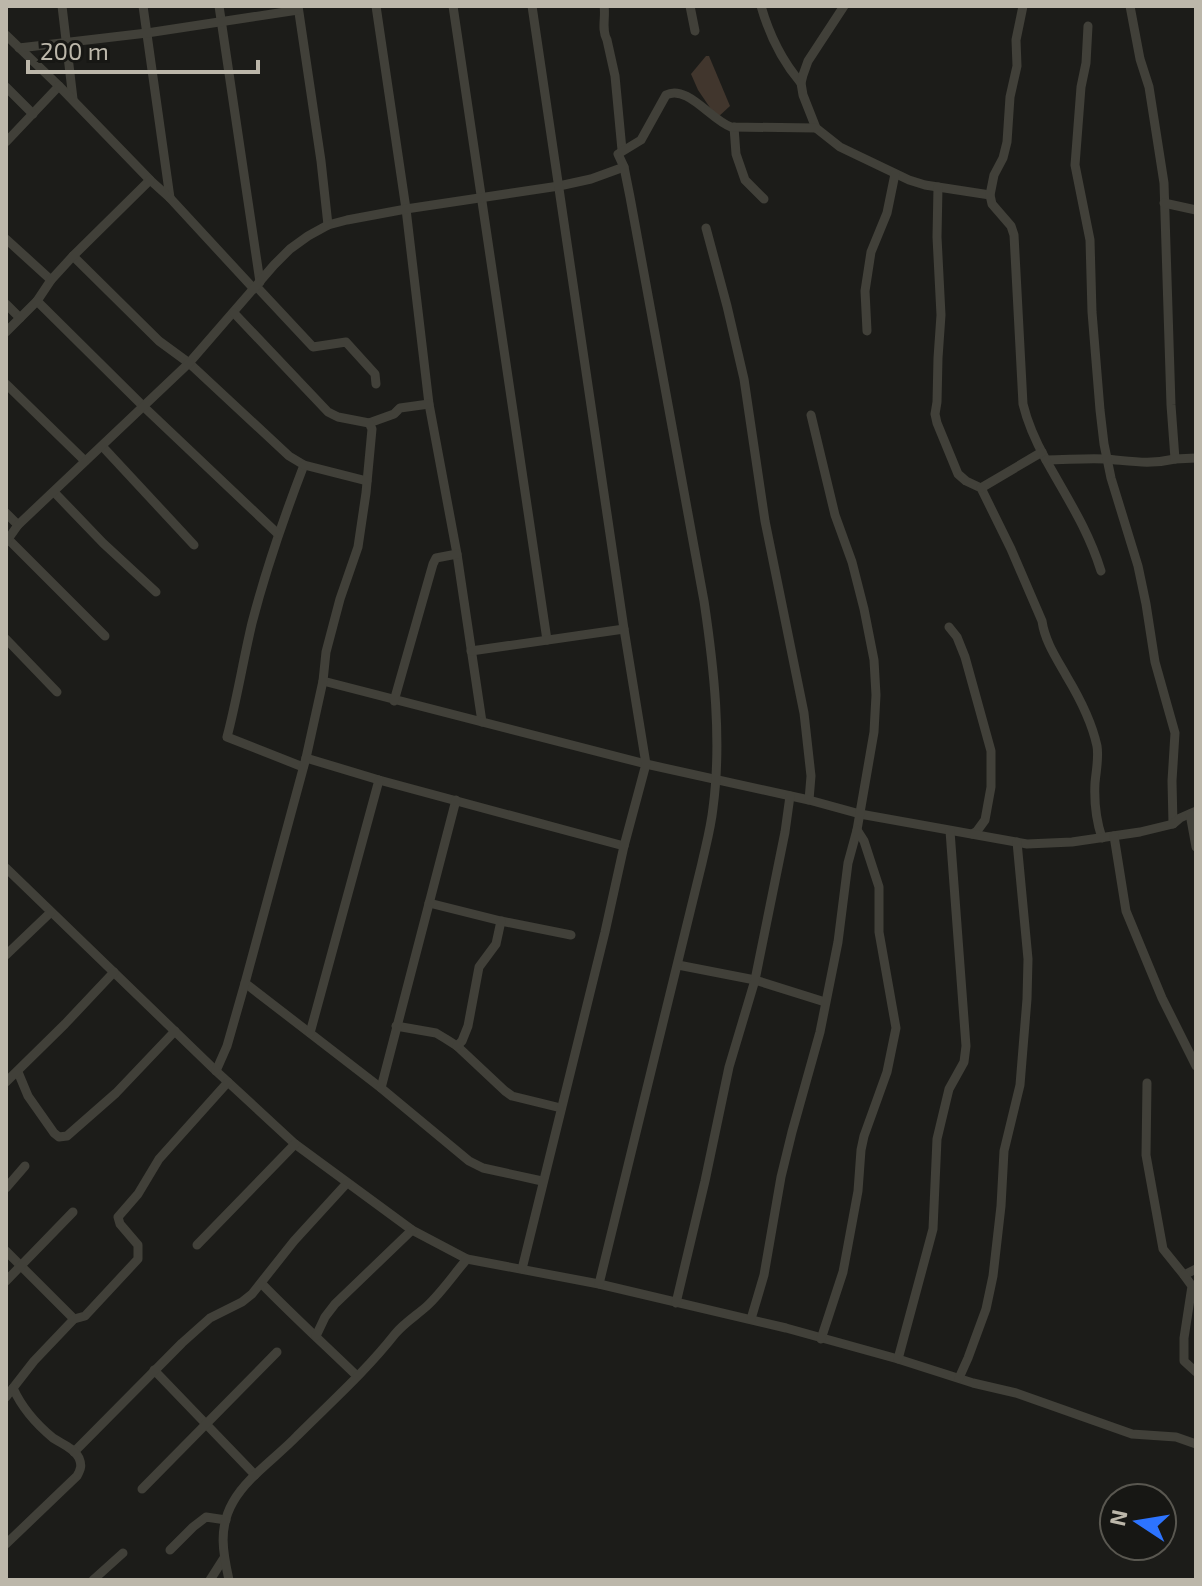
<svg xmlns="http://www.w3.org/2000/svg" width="1202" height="1586" font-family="'Exo 2',sans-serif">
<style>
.water{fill:#41362d}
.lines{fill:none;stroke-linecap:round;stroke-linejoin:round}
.street{stroke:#414039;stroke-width:9}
</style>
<rect width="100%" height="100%" fill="#1c1c19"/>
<polygon class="water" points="706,56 709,56 730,106 717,118 698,90 691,74"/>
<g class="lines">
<g class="street">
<polyline points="62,6 73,99"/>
<polyline points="143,6 170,198"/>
<polyline points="219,6 260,282"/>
<polyline points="298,6 321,161 328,225"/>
<polyline points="376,6 406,209 429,404 457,554 482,722"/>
<polyline points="453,6 547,640"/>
<path d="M604 6C606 17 601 29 607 40L615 76 622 150"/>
<polyline points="690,6 695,31"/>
<path d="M761 6C769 34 782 61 801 83"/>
<polyline points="844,6 808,61 803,75 801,83 803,95 816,128 840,147 909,180 925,185 990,195"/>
<path d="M1023 6 1016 40 1017 66 1010 97 1007 142 1003 158 994 175 990 195 992 204 1011 226 1014 235 1023 404C1028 425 1036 442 1046 460 1066 460 1085 458 1105 459 1131 461 1149 465 1175 459"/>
<polyline points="1130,6 1140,59 1149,87 1164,183 1171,405 1175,459 1196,458"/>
<polyline points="1088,26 1086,63 1081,87 1075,165 1090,240 1092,312 1100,410 1104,444 1111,478 1138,566 1146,604 1155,662 1175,733 1172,781 1173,824"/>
<polyline points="6,35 59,86 6,142"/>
<polyline points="19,48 147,33 298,10"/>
<polyline points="59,86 150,180 170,198 254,289"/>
<polyline points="6,87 33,114"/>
<polyline points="734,127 736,154 745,180 764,199"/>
<path d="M938 187 937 237 941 315 938 358 937 402 935 414 937 423 958 474 966 481 981 488 1011 549 1042 621C1045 642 1057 659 1067 677 1079 697 1092 723 1097 746 1099 758 1096 771 1095 783 1094 802 1096 820 1102 838"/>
<polyline points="1164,203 1196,210"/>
<polyline points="706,228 727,306 744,379 765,521 804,713 811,776 809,800"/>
<polyline points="6,239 51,280"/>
<path d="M73 256 159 341 189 363 289 456 304 465C284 517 266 569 252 623 243 661 237 699 227 737L303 767"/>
<polyline points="256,286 313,347 346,342 375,374 376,384"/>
<polyline points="37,301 144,407 278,534"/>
<polyline points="6,304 20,318"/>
<polyline points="867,331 865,291 871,252 887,213 895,174"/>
<polyline points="6,332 37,301 51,280 73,256 150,180"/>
<polyline points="6,384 85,461"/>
<polyline points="369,423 394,414 400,408 429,404"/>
<polyline points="102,446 194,545"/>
<path d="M1046 460C1067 498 1088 529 1101 571"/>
<polyline points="304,465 367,481"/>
<polyline points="981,488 1042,452"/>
<polyline points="54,492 103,543 156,592"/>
<polyline points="6,513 18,525"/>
<polyline points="8,539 105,636"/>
<polyline points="6,542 18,525 189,363 274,265 290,249 308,236 328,225 347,220 406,209 559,186 591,179 624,167"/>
<polyline points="949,627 957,637 965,657 991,751 991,787 985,820 977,831 972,834"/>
<polyline points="6,639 57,692"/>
<polyline points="471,651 624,629"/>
<polyline points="323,681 646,764 809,800 860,814 1027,844 1072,842 1140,832 1173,824 1180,818 1196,811"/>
<polyline points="394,701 433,564 436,558 457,554"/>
<polyline points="306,758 379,780 624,846"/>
<polyline points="1190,814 1196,847"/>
<polyline points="1114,836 1126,911 1162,998 1196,1066"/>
<polyline points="6,868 216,1071 295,1144 412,1230 467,1259 599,1284 786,1328 898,1359 973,1383 1016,1393 1132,1434 1176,1437 1196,1444"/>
<polyline points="429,903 501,921 571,935"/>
<polyline points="6,955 51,912"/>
<polyline points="678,965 755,980 825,1002"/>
<polyline points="245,983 381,1088 469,1161 483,1168 542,1181"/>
<polyline points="396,1026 436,1033 446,1039 457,1046 505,1091 512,1096 561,1108"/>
<polyline points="310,1033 379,780"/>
<polyline points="457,1046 462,1041 468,1026 479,967 496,944 501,921"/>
<polyline points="216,1071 227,1046 245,983 306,758 323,681 326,652 340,599 358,547 366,493 372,429 369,423 338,417 328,412 234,313"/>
<polyline points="18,1072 28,1096 54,1133 59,1137 67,1136 116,1093 175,1031"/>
<polyline points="6,1082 65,1024 114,972"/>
<polyline points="1147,1083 1146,1155 1163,1249 1184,1275 1196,1269"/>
<polyline points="381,1088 456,800"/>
<polyline points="6,1188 25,1166"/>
<polyline points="197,1245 295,1144"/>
<polyline points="6,1251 74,1319"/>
<polyline points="522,1269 605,932 624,846 646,764 624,629 532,6"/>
<polyline points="1184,1275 1192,1286 1184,1338 1184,1361 1196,1372"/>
<polyline points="6,1281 73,1212"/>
<path d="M261 1283C292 1315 325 1345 357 1376"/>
<path d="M599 1284 702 863C706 845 711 827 713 808 722 741 714 668 704 601L630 197 624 167 618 154 641 140 666 95C687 84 711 120 731 127L816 128"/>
<polyline points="676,1303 705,1181 729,1067 755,980 785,832 790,796"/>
<polyline points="751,1319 764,1275 781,1177 792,1132 820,1032 838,942 848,863 857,830 874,732 876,695 874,660 864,609 852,562 835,515 811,415"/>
<polyline points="316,1336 325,1317 335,1304 412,1230"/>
<polyline points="821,1339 843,1272 858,1191 861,1150 864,1136 887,1072 896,1028 879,932 879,887 864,841 857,830"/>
<polyline points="898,1359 933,1229 937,1139 949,1089 964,1062 966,1046 950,831"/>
<polyline points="154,1370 255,1475"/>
<polyline points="959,1378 968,1358 986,1309 993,1276 1001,1206 1004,1151 1020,1085 1027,999 1028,959 1017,842"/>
<polyline points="6,1397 34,1361 74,1319 85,1316 138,1259 138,1245 120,1224 118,1217 138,1194 159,1159 228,1082"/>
<polyline points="74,1452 182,1343 210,1318 242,1302 252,1294 294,1241 347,1183"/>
<polyline points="142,1489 277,1352"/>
<path d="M6 1544 77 1476C81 1469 82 1465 79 1458 74 1448 62 1444 53 1438 36 1424 22 1408 13 1388"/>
<polyline points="170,1550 193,1527 206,1517 226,1520"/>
<polyline points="93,1580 123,1553"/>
<polyline points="210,1580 224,1558"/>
<path d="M229 1580C223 1553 218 1528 233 1502 247 1477 277 1457 297 1436 330 1403 366 1371 395 1334 404 1323 417 1315 427 1306 442 1292 454 1274 467 1259"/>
</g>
</g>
<rect width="1202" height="1586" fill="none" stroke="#bcb7aa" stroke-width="16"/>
<g transform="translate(1138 1522) rotate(282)"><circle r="38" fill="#171714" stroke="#595750" stroke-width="2"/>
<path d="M0-6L14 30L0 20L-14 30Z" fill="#2d74ff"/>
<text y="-12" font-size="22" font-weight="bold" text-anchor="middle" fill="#bcb7aa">N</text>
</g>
<path d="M28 60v12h230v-12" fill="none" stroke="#bcb7aa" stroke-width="4"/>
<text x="40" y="60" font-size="24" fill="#bcb7aa" stroke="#171714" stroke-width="6" paint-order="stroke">200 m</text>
</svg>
